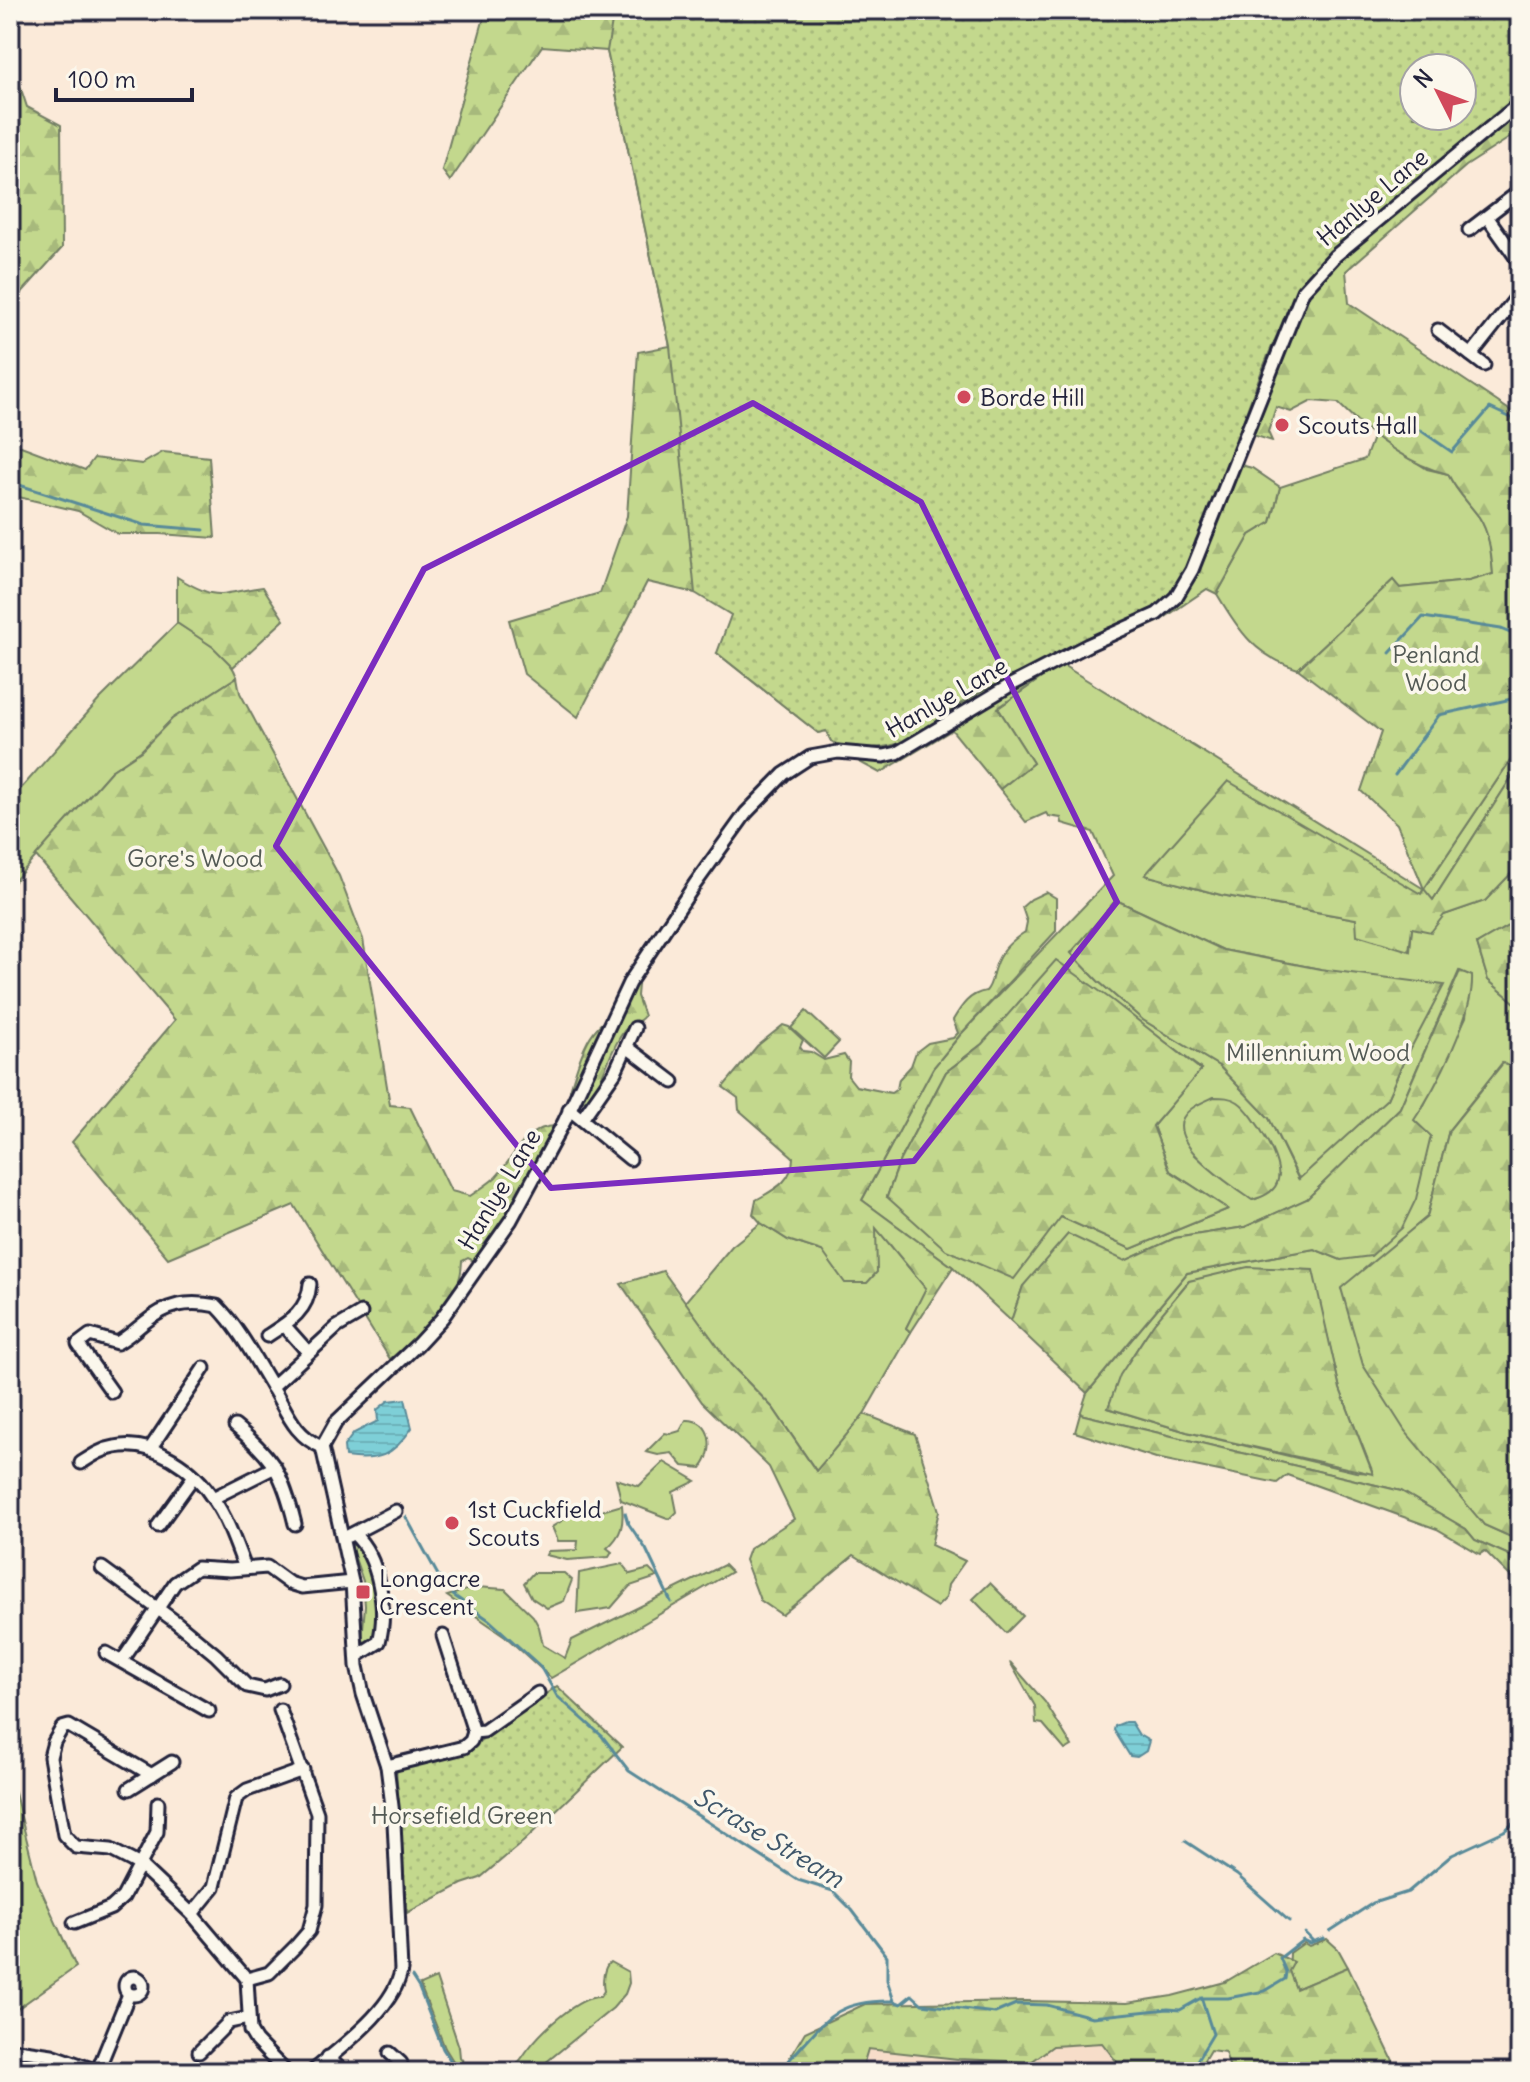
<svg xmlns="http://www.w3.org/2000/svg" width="1530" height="2082" font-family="Delius,sans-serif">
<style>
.built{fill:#f7ddc9}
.grass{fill:#c3d88d;stroke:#727d64;stroke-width:2;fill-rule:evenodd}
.forest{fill:url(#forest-firs);stroke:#727d64;stroke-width:2}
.park{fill:url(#park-dots);stroke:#727d64;stroke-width:2;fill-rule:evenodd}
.water{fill:url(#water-rules);stroke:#598a99;stroke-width:2}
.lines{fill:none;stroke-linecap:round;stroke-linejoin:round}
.stream{stroke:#598a99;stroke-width:3}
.minor-casing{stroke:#22223b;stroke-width:17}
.minor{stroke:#fbf7ec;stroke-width:11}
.marked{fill:none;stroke:#7b2cbf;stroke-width:6;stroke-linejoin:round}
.poi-dot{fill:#d1495b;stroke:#fbf7ec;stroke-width:3}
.labels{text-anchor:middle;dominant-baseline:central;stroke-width:7;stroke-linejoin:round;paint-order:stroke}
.street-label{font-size:24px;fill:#22223b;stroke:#fbf7ec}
.poi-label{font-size:24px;fill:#22223b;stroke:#fbf7ec;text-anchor:start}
.park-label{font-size:24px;fill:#525954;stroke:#fbf7ec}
.water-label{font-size:26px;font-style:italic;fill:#3e566a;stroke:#fbf7ec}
</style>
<defs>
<pattern id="forest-firs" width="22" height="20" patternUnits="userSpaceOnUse" patternTransform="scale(2)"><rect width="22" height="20" fill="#c3d88d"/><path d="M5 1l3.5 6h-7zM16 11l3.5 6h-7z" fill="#a7b97b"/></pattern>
<pattern id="park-dots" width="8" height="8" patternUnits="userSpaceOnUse" patternTransform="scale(2)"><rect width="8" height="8" fill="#c3d88d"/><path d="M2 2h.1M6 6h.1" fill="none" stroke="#a7b97b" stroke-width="1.8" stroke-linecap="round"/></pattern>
<pattern id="water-rules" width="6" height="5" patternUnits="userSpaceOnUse" patternTransform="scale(2)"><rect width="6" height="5" fill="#7ecfd7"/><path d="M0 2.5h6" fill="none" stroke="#6db1b9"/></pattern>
</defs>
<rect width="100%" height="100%" fill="#fbead9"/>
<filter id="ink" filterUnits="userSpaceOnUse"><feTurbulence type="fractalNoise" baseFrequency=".0125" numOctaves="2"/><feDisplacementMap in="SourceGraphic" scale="16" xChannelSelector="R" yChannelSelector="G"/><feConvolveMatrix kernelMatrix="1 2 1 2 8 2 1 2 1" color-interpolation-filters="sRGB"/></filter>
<g filter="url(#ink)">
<polygon class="built" points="865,2004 1029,2012 1194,2072 808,2072"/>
<g class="grass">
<path d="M1374 435 1427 469 1448 474C1456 491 1468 502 1479 517 1490 534 1492 554 1493 574L1469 581 1399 588 1393 580 1298 669C1255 656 1239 631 1217 594L1250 535 1271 522 1280 487 1365 459Z"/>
<path d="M177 623C198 637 228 651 237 677L172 719 141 751 111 771 10 886V801L99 700Z"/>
<path d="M1061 664 1424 889 1520 746V764L1433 900 1423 890 1421 894 1146 875 1221 895 1356 919 1410 951 1412 928 1436 922 1444 915 1485 901 1520 864V919L1477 944 1488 980 1520 1007V1073L1502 1063 1449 1130 1427 1217 1341 1289 1484 1525 1520 1541V1560L1475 1540 1466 1529 1401 1491 1080 1414 1087 1393 1187 1273 1314 1249 1341 1260 1413 1120 1424 1105 1466 1017 1471 976 1459 971 1400 1108 1307 1199 1245 1227 1175 1238 1125 1261 1023 1286 1011 1321 953 1267 862 1200 933 1068 960 1035 1113 876 1093 832 1062 823 1061 818 1048 816 1046 813 1026 822 1000 789 1033 763 998 708ZM1116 900 1223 950 1320 969 1402 1065 1387 1099 1298 1178 1269 1118 1219 1066 1143 1020 1098 981 1071 953ZM1057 961 1201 1069 1153 1126 1170 1171 1228 1209 1131 1249 1061 1217 887 1197 900 1160 946 1072 982 1044ZM1194 1154 1279 1175C1275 1190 1267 1195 1253 1200L1219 1176ZM1312 1270 1340 1389 1373 1473 1356 1472 1187 1432 1108 1408C1126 1357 1155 1321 1189 1281Z"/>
<polygon points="806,1011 839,1042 824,1058 791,1028"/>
<polygon points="761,1223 788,1240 822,1251 875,1226 926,1289 906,1328 911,1332 864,1414 817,1472 773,1408 731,1365 685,1302 732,1246"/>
<path d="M686 1420C713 1419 715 1452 701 1468L683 1466 672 1453 658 1455 646 1452 665 1433 670 1434 680 1431Z"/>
<polygon points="664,1462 696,1481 673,1492 677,1512 670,1519 621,1500 616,1479 639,1486"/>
<path d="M590 1503 598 1512 622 1505C624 1524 622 1535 607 1548L612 1552 609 1557 567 1560 546 1555 548 1551 577 1550 578 1541H558L552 1527Z"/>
<path d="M354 1543 360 1545C374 1579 380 1602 373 1639L367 1643 362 1640 365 1606 363 1581 351 1547Z"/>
<polygon points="622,1564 630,1574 649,1569 657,1577 630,1586 611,1608 577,1613 579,1573"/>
<polygon points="724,1565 731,1572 551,1678 505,1636 447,1596 476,1587 505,1589 533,1616 539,1627 543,1645 565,1658 572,1640"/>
<polygon points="533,1573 564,1573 572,1580 564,1601 547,1608 532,1598 524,1583"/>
<polygon points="990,1583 1023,1616 1006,1633 973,1599"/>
<polygon points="1010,1662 1045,1702 1072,1746 1065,1750 1043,1724 1036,1723 1035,1706"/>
<polygon points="13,1785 37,1881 76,1967 10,2014 10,1786"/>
<polygon points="1327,1939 1338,1949 1348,1967 1296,1989 1289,1971 1290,1953 1304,1943 1309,1946"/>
<path d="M610 1962 628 1972 629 1983 625 1994 613 2008 534 2072H509C521 2062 521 2058 529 2048 542 2031 578 1996 600 1997L604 1991C602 1982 603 1968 610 1962Z"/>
<polygon points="436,1978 459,2047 460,2057 472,2072 460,2072 445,2048 420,1985"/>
</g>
<g class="forest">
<polygon points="486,10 712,10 719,551 695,593 647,582 578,717 524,674 509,620 600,593 627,516 638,352 670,346 607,51 542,46 450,181 442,170"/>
<polygon points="10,75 18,80 27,107 61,125 62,248 17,298 10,300"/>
<path d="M1520 98V131L1466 166 1346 271 1349 303 1520 417V746L1424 889 1433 900 1520 764V864L1485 901 1444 915 1431 932 1412 928 1409 951 1357 935 1356 919 1221 895 1145 875 1228 781 1421 894 1424 889 1397 824 1361 791 1381 732 1298 669 1393 580 1400 588 1469 581 1493 574C1491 554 1490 534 1479 517 1468 502 1456 491 1448 474 1407 465 1368 433 1338 403L1312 401 1291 412 1276 407 1268 432 1272 441 1237 430 1226 461 1252 468 1280 487 1271 522 1250 535 1217 594 1207 589 1158 622 1061 664 998 708 1033 763 1000 789 952 730 880 773 854 759 846 746 831 741 826 731 818 733 717 653 1256 304Z"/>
<polygon points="10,446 21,446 85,470 94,458 142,464 163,452 209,457 215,538 160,534 118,534 78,511 10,495"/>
<path d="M177 577C220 603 218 593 263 587L284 620 233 667 213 647 177 623Z"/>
<path d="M237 677 240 693 339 876 363 939 390 1105 410 1107 451 1191 470 1196C479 1190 488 1184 496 1177 515 1156 525 1126 556 1126 539 1159 502 1241 474 1261L468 1258 462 1261C462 1302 420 1334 390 1359L294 1205 168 1258 72 1142 175 1020 36 856 111 771 141 751 172 719Z"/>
<path d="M1046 892 1056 898V931L960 1035 933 1068 862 1200 953 1267 911 1332 906 1328 926 1288 876 1228 877 1272 867 1283H845L822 1251 788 1240 761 1223 753 1214 756 1200C775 1189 793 1181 793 1157L739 1110 738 1098 723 1087 757 1046 783 1025 789 1027 803 1040 800 1047 803 1051 811 1052 824 1060 844 1055 849 1062 848 1076 856 1086 891 1093 897 1089 899 1079 911 1066 916 1052 928 1043 953 1038 958 1033 953 1020C962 1005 969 994 986 991 993 983 991 977 995 967 1000 951 1011 941 1025 932L1027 922 1022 907 1031 899Z"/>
<polygon points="1116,900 1223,950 1320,969 1444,985 1402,1065 1387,1099 1299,1179 1269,1118 1219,1066 1143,1020 1098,981 1071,953"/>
<polygon points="1520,919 1520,1007 1488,980 1477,944"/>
<polygon points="1056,960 1112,1000 1201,1070 1153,1126 1170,1171 1228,1209 1131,1249 1061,1217 1014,1279 946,1250 887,1197 900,1160 946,1072 982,1044"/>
<path d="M1460 971 1472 976C1474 1014 1436 1088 1414 1120L1431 1136 1416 1199 1402 1228 1371 1256 1341 1260 1314 1249 1187 1273 1087 1393 1011 1321 1023 1286 1068 1234 1125 1261 1175 1238 1245 1227 1307 1199 1400 1108Z"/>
<path d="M632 985H638L637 996 644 1016C638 1024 631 1023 624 1031 608 1052 605 1080 588 1101L578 1100 570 1090C578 1065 587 1023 616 1016Z"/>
<polygon points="1503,1063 1520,1073 1520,1541 1484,1525 1405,1431 1363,1365 1341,1288 1427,1217 1449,1130"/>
<path d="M1214 1097C1222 1097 1231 1097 1238 1102 1254 1113 1285 1164 1277 1183 1273 1193 1262 1197 1252 1200 1234 1187 1169 1146 1183 1118 1189 1107 1203 1102 1214 1097Z"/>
<polygon points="1248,1267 1313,1270 1340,1389 1373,1474 1187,1432 1108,1408 1120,1375 1154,1323 1189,1281"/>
<polygon points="663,1271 731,1365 773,1408 816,1471 864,1414 915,1434 939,1511 931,1545 965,1561 948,1585 946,1598 937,1607 854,1555 782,1615 760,1600 745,1560 749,1549 794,1519 769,1467 702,1402 621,1284"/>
<polygon points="1080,1414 1401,1491 1466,1529 1475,1540 1520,1560 1520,1586 1485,1551 1480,1554 1437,1529 1287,1475 1277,1483 1156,1458 1075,1432"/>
<polygon points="1274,1953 1294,1962 1289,1971 1296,1989 1348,1967 1397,2069 1380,2072 1231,2072 1225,2052 1210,2050 1197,2072 1129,2072 1120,2066 1102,2043 1053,2046 1031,2062 958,2059 868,2049 861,2072 781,2072 805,2032 865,2004 1026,2001 1127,2003 1172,1996 1225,1982"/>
</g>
<g class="park">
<path d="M614 10H1520V98C1470 137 1421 177 1373 218 1345 242 1315 263 1297 296 1262 357 1242 428 1217 494 1202 532 1189 577 1158 606 1095 636 1031 665 970 698 946 711 924 736 897 744 881 749 846 751 831 741L826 731 818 733 717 653 731 615 695 593 670 346 607 51ZM1414 68H1462V116H1414Z"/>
<polygon points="557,1686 622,1747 524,1841 480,1878 462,1884 407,1913 396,1769 463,1753"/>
</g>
<g class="water">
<path d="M405 1399 412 1428C393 1456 378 1462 345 1457L344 1446 354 1433 378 1421 377 1410 388 1401Z"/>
<polygon points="1125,1722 1131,1722 1139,1735 1149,1741 1146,1751 1137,1757 1130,1756 1114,1730 1115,1726"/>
</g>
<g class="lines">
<g class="stream">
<polyline points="1420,430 1452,452 1490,408 1520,422"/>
<polyline points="10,482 144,525 204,530"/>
<polyline points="1390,653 1423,617 1501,629 1520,637"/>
<polyline points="1395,775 1439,715 1516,698 1520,693"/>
<polyline points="625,1513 628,1523 646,1549 671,1602"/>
<polyline points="406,1517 444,1586"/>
<polyline points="453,1595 489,1620 540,1666 557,1696 602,1736 629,1771 798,1880 833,1891 852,1910 887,1956 887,1980 894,2001 901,2004 912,1995 922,2004 995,2013 1016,2004 1047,2005 1092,2017 1168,2009 1180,2010 1201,1998 1228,1998 1265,1991 1285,1979 1286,1972 1280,1958 1303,1940 1309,1943 1324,1938"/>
<polyline points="1185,1841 1237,1875 1289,1921"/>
<polyline points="1330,1931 1373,1903 1408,1892 1452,1855 1504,1831 1520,1818"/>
<polyline points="1305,1933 1313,1941"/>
<polyline points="412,1977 419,1988 443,2049 458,2072"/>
<path d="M777 2072C821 2032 824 1999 893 2001"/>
<polyline points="1190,2072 1213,2034 1202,2000"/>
</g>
<defs>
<g id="minor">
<polyline points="1488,218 1520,263"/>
<polyline points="1469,230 1520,191"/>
<polyline points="1438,330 1484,365"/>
<polyline points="1471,355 1520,293"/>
<polyline points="627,1047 673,1082"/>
<polyline points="569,1109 630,1159"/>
<polyline points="582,1119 615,1072 635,1028"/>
<polyline points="284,1325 308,1352"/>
<path d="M267 1336C289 1322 308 1311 310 1284"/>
<polyline points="272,1387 337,1327 361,1313"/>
<path d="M112 1392 78 1344 90 1335 117 1343C127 1338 135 1330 144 1323 167 1304 187 1300 217 1306 240 1329 257 1363 274 1390 288 1414 295 1436 322 1447"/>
<path d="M235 1426C275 1459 283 1475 295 1524"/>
<polyline points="322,1447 336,1422 418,1344 442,1318 511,1220 564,1122 629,983 695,884 746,813 784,774 810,757 838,752 884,756 897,753 1009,686 1088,645 1157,614 1176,597 1192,570 1303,291 1335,256 1520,103"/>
<polyline points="150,1449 204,1368"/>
<path d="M81 1463C92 1456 102 1449 115 1447 153 1439 195 1469 214 1500 228 1520 236 1545 245 1568"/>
<polyline points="213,1498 275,1467"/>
<polyline points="158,1526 194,1476"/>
<path d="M354 1534C379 1557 388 1609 379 1642L357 1656"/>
<polyline points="348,1536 396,1511"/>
<polyline points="102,1568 176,1622 216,1655 247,1686 265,1690 280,1684"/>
<polyline points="443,1636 474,1732"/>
<polyline points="106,1653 209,1711"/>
<polyline points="122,1661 175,1583 197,1568 230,1570 267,1567 289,1583 302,1587 352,1582"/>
<polyline points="387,1766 464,1747 471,1741 474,1732 484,1731 538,1693"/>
<polyline points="152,1775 69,1726 62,1728 54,1742 50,1757 64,1835 76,1847 111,1850 140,1865 192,1914 247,1979 250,2031 256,2041 286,2072"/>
<polyline points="129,1789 172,1762"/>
<polyline points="192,1914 214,1887 236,1798 247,1790 303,1770"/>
<polyline points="74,1923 111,1908 123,1897 157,1832 158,1803"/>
<circle cx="134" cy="1986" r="9"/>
<polyline points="247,1979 269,1973 296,1946 309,1931 316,1905 317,1813 280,1710"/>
<polyline points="10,2049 52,2055 100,2072"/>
<polyline points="199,2052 229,2022 248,2018"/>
<polyline points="390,2053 401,2063 392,2072"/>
<polyline points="328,2057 343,2072"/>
<polyline points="97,2072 129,1994"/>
<path d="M312 2072C341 2047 395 2008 401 1970L394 1822 387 1766 363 1694 357 1666 352 1582 322 1447"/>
</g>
</defs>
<use href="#minor" class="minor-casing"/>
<use href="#minor" class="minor"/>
</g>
</g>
<path class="marked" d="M753 403 921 502 1117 902 914 1161 551 1188 276 846 424 569Z"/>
<g class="poi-dot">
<circle cx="964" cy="397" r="8"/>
<circle cx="1282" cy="425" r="8"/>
<circle cx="452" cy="1523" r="8"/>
<rect x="355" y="1584" width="16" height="16" rx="4"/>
</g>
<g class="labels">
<g class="street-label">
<text transform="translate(1372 197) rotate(-40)">Hanlye Lane</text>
<text transform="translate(946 697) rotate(-30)">Hanlye Lane</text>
<text transform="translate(499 1189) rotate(-59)">Hanlye Lane</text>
</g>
<g class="poi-label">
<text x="980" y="397">Borde Hill</text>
<text x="1298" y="425">Scouts Hall</text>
<text x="468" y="1509">1st Cuckfield<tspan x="468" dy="28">Scouts</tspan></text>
<text x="379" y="1578">Longacre<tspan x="379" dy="28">Crescent</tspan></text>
</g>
<g class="park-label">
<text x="1436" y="654">Penland<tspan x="1436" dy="28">Wood</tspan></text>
<text x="195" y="858">Gore's Wood</text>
<text x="1318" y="1052">Millennium Wood</text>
<text x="462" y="1815">Horsefield Green</text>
</g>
<g class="water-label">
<text transform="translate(769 1837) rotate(31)">Scrase Stream</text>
</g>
</g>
<rect width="1530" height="2082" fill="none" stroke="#fbf7ec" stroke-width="40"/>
<rect x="20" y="20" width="1490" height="2042" fill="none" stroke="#22223b" stroke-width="3" filter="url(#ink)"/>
<g transform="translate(1438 92) rotate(312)"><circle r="38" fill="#fbf7ec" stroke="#a4a2a5" stroke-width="2"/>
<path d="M0-6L14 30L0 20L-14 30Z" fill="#d1495b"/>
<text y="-12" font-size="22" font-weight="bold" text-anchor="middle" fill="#22223b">N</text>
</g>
<path d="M56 88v12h136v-12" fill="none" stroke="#22223b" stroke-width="4"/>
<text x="68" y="88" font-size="24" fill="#22223b" stroke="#fbf7ec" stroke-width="6" paint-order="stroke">100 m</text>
</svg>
